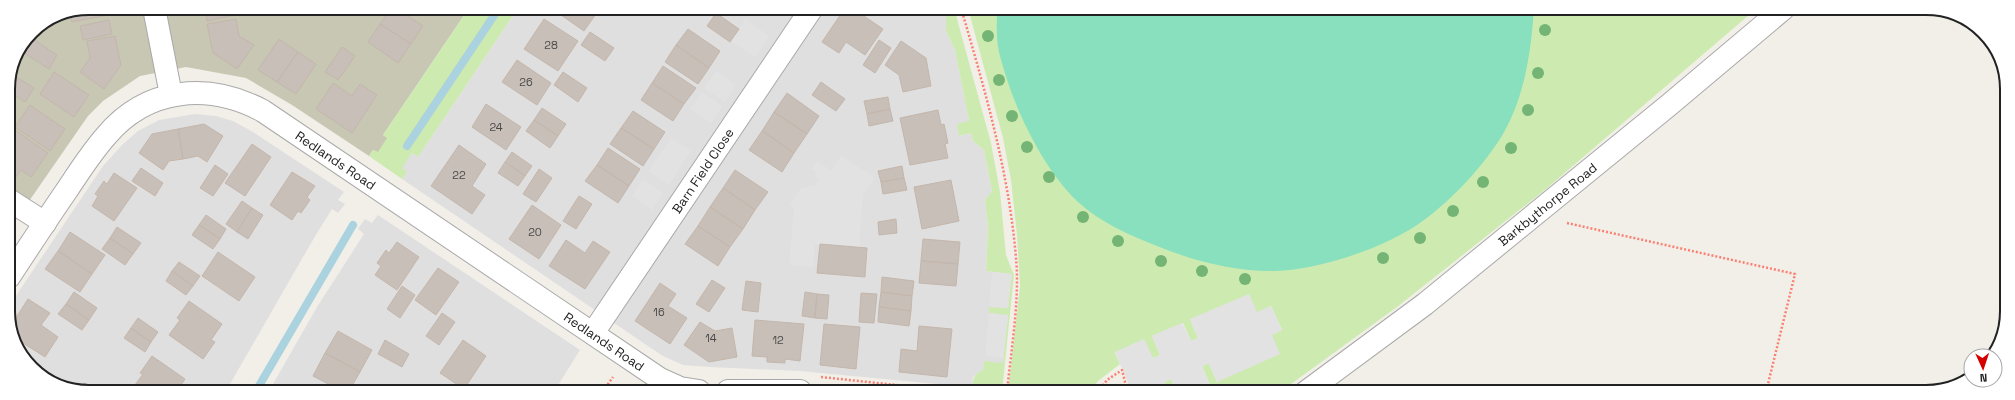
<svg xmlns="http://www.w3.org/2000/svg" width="2015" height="400" font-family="'Space Grotesk',sans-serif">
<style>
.residential{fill:#e0dfdf}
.construction{fill:#c7c7b4}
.grass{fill:#cdebb0}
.pitch{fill:#88e0be}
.parking{fill:#e2e2e2}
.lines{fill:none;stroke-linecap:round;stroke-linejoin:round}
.stream{stroke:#aad3df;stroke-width:8}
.building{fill:#c7bfb8;stroke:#c4b6ab}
.minor-casing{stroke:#a9a9a9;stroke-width:24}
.path{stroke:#fa8072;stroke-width:2.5;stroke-dasharray:2 2;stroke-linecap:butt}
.minor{stroke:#fff;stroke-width:22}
.tree{fill:#74b475}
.labels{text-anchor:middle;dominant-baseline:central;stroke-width:3.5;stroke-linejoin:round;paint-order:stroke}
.number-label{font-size:11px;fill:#4b4948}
.street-label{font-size:13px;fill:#222;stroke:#fff}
.rim{fill:none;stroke:#222;stroke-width:2}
</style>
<rect width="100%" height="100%" fill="#f2efe9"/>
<g class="residential">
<polygon points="518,8 942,8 946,12 946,31 955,50 969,121 960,136 971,133 973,141 984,150 992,191 985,200 988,227 986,271 1012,274 1003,363 979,372 973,377 972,390 937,384 800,371 710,367 683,365 663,356 648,346 402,179 407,172 401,168 412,153 418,157"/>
<polygon points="195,114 216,116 233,121 253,132 344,192 338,200 345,204 338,213 332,209 314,238 226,391 78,391 32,368 10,327 9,306 103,166 122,145 138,131 159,120"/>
<polygon points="378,215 580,350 557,387 557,391 269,391 317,307 364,234 358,229 365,219 372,223"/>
</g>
<polygon class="construction" points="89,8 469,8 383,135 388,138 378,153 373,150 369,156 292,105 246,78 186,67 140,76 103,101 88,116 9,230 8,89 14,58 32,32 58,14"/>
<g class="grass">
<polygon points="469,8 518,8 418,157 412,153 402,168 407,172 402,179 369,156 373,150 378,152 387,138 383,135"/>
<path d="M942 8H954L991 143 1000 192 1006 255 1014 275 1002 392 972 390C973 380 973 374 983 370L984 361 1003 363 1008 315 989 313V307L1008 308 1011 274 986 271 988 227 985 200 992 191 984 150 973 141 971 133 959 136 957 124 969 121 955 50 946 31V12Z"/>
<polygon points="968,8 1756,9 1546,189 1397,307 1280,392 1195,392 1210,385 1202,366 1209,363 1217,382 1271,335 1282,330 1271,306 1257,313 1190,319 1198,338 1191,341 1183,323 1152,336 1160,355 1153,358 1115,353 1120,364 1098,381 1090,392 1008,392 1020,286 1017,235 1011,180 1003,138"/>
<polygon points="1171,379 1177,392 1168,392 1164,382"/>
</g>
<path class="pitch" d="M997 8 1534 9C1531 51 1525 96 1503 134 1485 164 1453 199 1424 220 1388 247 1320 270 1275 271 1235 272 1194 261 1157 246 1129 235 1099 222 1077 201 1044 169 1017 114 1004 70 1002 63 999 54 998 46 996 34 997 21 997 8Z"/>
<g class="parking">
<polygon points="745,19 769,36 755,57 731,41"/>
<polygon points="716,71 736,85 725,102 704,88"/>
<polygon points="702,92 722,106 711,123 690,109"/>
<polygon points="671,138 691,151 669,185 648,171"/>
<polygon points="841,155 875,178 863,195 859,248 815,244 813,267 789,265 794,208 790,204 801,188 815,185 819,179 815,176 817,173 812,169 817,161 831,170"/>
<polygon points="643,179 663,194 652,210 632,196"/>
<polygon points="992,272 1012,274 1008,308 989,307"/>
<polygon points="1249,294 1257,312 1271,306 1282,330 1272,335 1280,354 1217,382 1209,363 1202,367 1210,385 1195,392 1177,392 1171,379 1164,383 1168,392 1132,392 1115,352 1144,339 1153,358 1160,355 1152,336 1182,323 1191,341 1198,338 1190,319"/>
<polygon points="989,313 1008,315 1003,358 985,356"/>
</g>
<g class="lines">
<g class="stream">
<polyline points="407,146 499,8"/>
<polyline points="256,391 353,225"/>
</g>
</g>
<g class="building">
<polygon points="89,8 107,8 109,15 72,22 70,12"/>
<polygon points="205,8 235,8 236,15 207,21"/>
<polygon points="391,8 396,8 423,26 411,44 380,24"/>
<polygon points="551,8 600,8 584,31"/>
<polygon points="771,8 781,8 778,13"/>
<polygon points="845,8 852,8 883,29 865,55 846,42 839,53 822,42"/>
<polygon points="716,13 739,29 730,42 707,26"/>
<polygon points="236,19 239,36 254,45 237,69 213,53 207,24"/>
<polygon points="544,19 578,41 558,71 524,49"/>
<polygon points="109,20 112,34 83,40 80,26"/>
<polygon points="380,24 411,44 398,63 368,42"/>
<polygon points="688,29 720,51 709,68 676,45"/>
<polygon points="590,32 614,48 605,61 581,45"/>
<polygon points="115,36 121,65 104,89 80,72 90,58 87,41"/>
<polygon points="33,39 57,55 49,69 24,53"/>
<polygon points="279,39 298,52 277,82 258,70"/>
<polygon points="879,40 891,48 875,73 863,65"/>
<polygon points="901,41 926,58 931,86 903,92 899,75 885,65"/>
<polygon points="676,45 709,68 698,84 665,62"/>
<polygon points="342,47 355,56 338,80 325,72"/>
<polygon points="298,52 316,64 296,94 277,82"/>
<polygon points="517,60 551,83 537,105 502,82"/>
<polygon points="663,66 696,88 684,104 652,83"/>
<polygon points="54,72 89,95 74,117 40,94"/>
<polygon points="563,72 587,88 578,102 554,85"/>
<polygon points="11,74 34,88 25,102 8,91"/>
<polygon points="821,82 845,99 836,111 812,95"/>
<polygon points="333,83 352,96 360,84 377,95 352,133 316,109"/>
<polygon points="652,83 684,104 673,121 641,100"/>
<polygon points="787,93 819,116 807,134 774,112"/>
<polygon points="888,97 890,109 867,114 864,101"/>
<polygon points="486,104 521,127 506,150 472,127"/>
<polygon points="30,105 65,129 50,151 15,127"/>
<polygon points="542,108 566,124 558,136 534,120"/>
<polygon points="890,109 893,121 869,126 867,114"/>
<polygon points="938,110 941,125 944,124 948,143 945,144 948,158 910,165 900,118"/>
<polygon points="633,111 665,132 654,149 621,128"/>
<polygon points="774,112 807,134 794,153 762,131"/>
<polygon points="534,120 558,136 550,148 526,131"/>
<polygon points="204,124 223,136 207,162 198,156 183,159 178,129"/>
<polygon points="621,128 654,149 643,166 610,144"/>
<polygon points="178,129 183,159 169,161 163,170 139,153 152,134"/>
<polygon points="15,130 48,153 31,177 21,170 16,177 9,172 8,139"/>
<polygon points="762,131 794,153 782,172 749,150"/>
<polygon points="252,144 271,157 245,196 225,183"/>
<polygon points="459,145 486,164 472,186 485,195 472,214 431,186"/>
<polygon points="608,148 640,169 629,186 597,165"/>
<polygon points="512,152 532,166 525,176 505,162"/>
<polygon points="505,162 525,176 518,186 498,173"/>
<polygon points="215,165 228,174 213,196 200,188"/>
<polygon points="597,165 629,186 618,203 585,181"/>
<polygon points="902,166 904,178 881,182 878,171"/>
<polygon points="141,168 163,183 155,196 132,181"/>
<polygon points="539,169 552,178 536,202 523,194"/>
<polygon points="735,170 768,192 755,210 723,188"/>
<polygon points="292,172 315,186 307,197 310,200 301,213 298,211 292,220 270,205"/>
<polygon points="114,173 137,188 114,221 92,206 98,196 95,194 104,181 107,184"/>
<polygon points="904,178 907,190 883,194 881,182"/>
<polygon points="951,180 959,221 922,229 914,187"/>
<polygon points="723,188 755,210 743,229 710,207"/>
<polygon points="579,196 592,204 576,229 563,221"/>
<polygon points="242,201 252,208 237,232 226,224"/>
<polygon points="532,205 561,225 539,259 509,239"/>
<polygon points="710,207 743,229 730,247 698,226"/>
<polygon points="252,208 263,215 248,239 237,232"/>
<polygon points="206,215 226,229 220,239 199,225"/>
<polygon points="896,219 897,233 879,235 878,222"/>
<polygon points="199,225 220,239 213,249 192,235"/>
<polygon points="698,226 730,247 718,266 685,244"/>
<polygon points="117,227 141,243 133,254 110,238"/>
<polygon points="70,232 105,255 92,274 58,251"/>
<polygon points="110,238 133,254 125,265 102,249"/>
<polygon points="923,239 960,242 958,264 921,261"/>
<polygon points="566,240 585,253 593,241 610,252 585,289 549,266"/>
<polygon points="397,242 419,257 397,290 375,275 381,266 377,263 386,250 389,253"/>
<polygon points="820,244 867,248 865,277 817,273"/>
<polygon points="58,251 92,274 80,292 45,269"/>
<polygon points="218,252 255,277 239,301 202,276"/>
<polygon points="921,261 958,264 956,286 919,283"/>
<polygon points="179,262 200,276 193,286 172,271"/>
<polygon points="438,268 459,282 436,315 415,300"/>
<polygon points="172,271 193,286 186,295 166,281"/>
<polygon points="882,277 914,281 912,296 881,292"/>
<polygon points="712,280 725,288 709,312 696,304"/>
<polygon points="746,281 761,283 758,312 742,310"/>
<polygon points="660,283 676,294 668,306 687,318 670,344 635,321"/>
<polygon points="402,286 415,295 400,318 387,309"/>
<polygon points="74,292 97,308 89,320 66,304"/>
<polygon points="805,292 817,294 815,318 802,316"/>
<polygon points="881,292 912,296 911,311 879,307"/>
<polygon points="861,293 877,294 874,323 859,322"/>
<polygon points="817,294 829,295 827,319 815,318"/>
<polygon points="28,299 50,313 41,325 58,337 45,357 15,338 10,327"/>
<polygon points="189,301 222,324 211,340 215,342 203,359 169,335 180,320 177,318"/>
<polygon points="66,304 89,320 82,330 58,314"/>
<polygon points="879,307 911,311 909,326 878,322"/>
<polygon points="442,313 455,322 439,345 426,336"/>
<polygon points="138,318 158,332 151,342 131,328"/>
<polygon points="755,320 804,324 800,361 785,359 785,363 767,362 767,357 752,356"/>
<polygon points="700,322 715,331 732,328 737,357 709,362 684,345"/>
<polygon points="824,324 860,327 856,369 820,365"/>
<polygon points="919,326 952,329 947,377 899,372 901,349 917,351"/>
<polygon points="131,328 151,342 145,352 124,338"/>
<polygon points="338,331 372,350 360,372 325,353"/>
<polygon points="385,340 409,354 402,367 378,354"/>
<polygon points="463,340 486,356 464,389 440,373"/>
<polygon points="325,353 360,372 349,391 342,391 313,376"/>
<polygon points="152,356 185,379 177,391 135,391 132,389 143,374 140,373"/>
<polygon points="85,383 91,391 75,390"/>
<polygon points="302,384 315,391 298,391"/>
</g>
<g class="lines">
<defs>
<g id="minor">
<polyline points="154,8 171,95"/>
<polyline points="9,200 45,223"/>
<path id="s1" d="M9 277C28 248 47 219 67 190 79 172 91 153 106 136 147 87 209 82 263 111L660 379 680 388 699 391"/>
<path id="s2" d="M593 333 812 8"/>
<polyline points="728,391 800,391"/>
<path id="s3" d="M1306 392 1425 304 1669 105 1783 9"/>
</g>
</defs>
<use href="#minor" class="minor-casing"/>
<g class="path">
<path d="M961 8C985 90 1009 173 1016 258 1020 299 1011 350 1007 392"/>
<polyline points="1567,223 1795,274 1766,392"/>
<polyline points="821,377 962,392"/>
<polyline points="603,391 613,377"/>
<polyline points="1098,392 1107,380 1122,370 1126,386"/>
</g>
<use href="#minor" class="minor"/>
</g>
<g class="tree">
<circle cx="1545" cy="30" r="6"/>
<circle cx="988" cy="36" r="6"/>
<circle cx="1538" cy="73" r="6"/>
<circle cx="999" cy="80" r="6"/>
<circle cx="1528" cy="110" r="6"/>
<circle cx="1012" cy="116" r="6"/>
<circle cx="1027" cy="147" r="6"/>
<circle cx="1511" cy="148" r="6"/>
<circle cx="1049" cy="177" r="6"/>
<circle cx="1483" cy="182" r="6"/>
<circle cx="1453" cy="211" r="6"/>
<circle cx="1083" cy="217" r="6"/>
<circle cx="1420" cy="238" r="6"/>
<circle cx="1118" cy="241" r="6"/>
<circle cx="1383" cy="258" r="6"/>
<circle cx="1161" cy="261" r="6"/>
<circle cx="1202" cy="271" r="6"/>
<circle cx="1245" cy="279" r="6"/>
</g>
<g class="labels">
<g class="number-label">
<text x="551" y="45">28</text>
<text x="526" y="82">26</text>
<text x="496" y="127">24</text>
<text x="459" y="175">22</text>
<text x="535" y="232">20</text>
<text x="659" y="312">16</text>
<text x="711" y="338">14</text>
<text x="778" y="340">12</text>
</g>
<g class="street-label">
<text stroke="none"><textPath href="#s1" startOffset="432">Redlands Road</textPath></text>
<text stroke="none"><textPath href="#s2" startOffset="196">Barn Field Close</textPath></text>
<text stroke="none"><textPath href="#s3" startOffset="306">Barkbythorpe Road</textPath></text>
<text stroke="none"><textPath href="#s1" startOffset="756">Redlands Road</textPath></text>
</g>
</g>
<path d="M0 0H2015V400H0ZM89 15H1926A74 74 0 0 1 2000 89V311A74 74 0 0 1 1926 385H89A74 74 0 0 1 15 311V89A74 74 0 0 1 89 15Z" fill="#fff" fill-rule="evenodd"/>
<path class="rim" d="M89 15H1926A74 74 0 0 1 2000 89V311A74 74 0 0 1 1926 385H89A74 74 0 0 1 15 311V89A74 74 0 0 1 89 15Z"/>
<g transform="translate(1983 368) rotate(177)"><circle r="19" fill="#ffffff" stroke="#a7a7a7"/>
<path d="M0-3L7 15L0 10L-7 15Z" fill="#d40000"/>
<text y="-6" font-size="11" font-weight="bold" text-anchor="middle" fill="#222222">N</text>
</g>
</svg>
